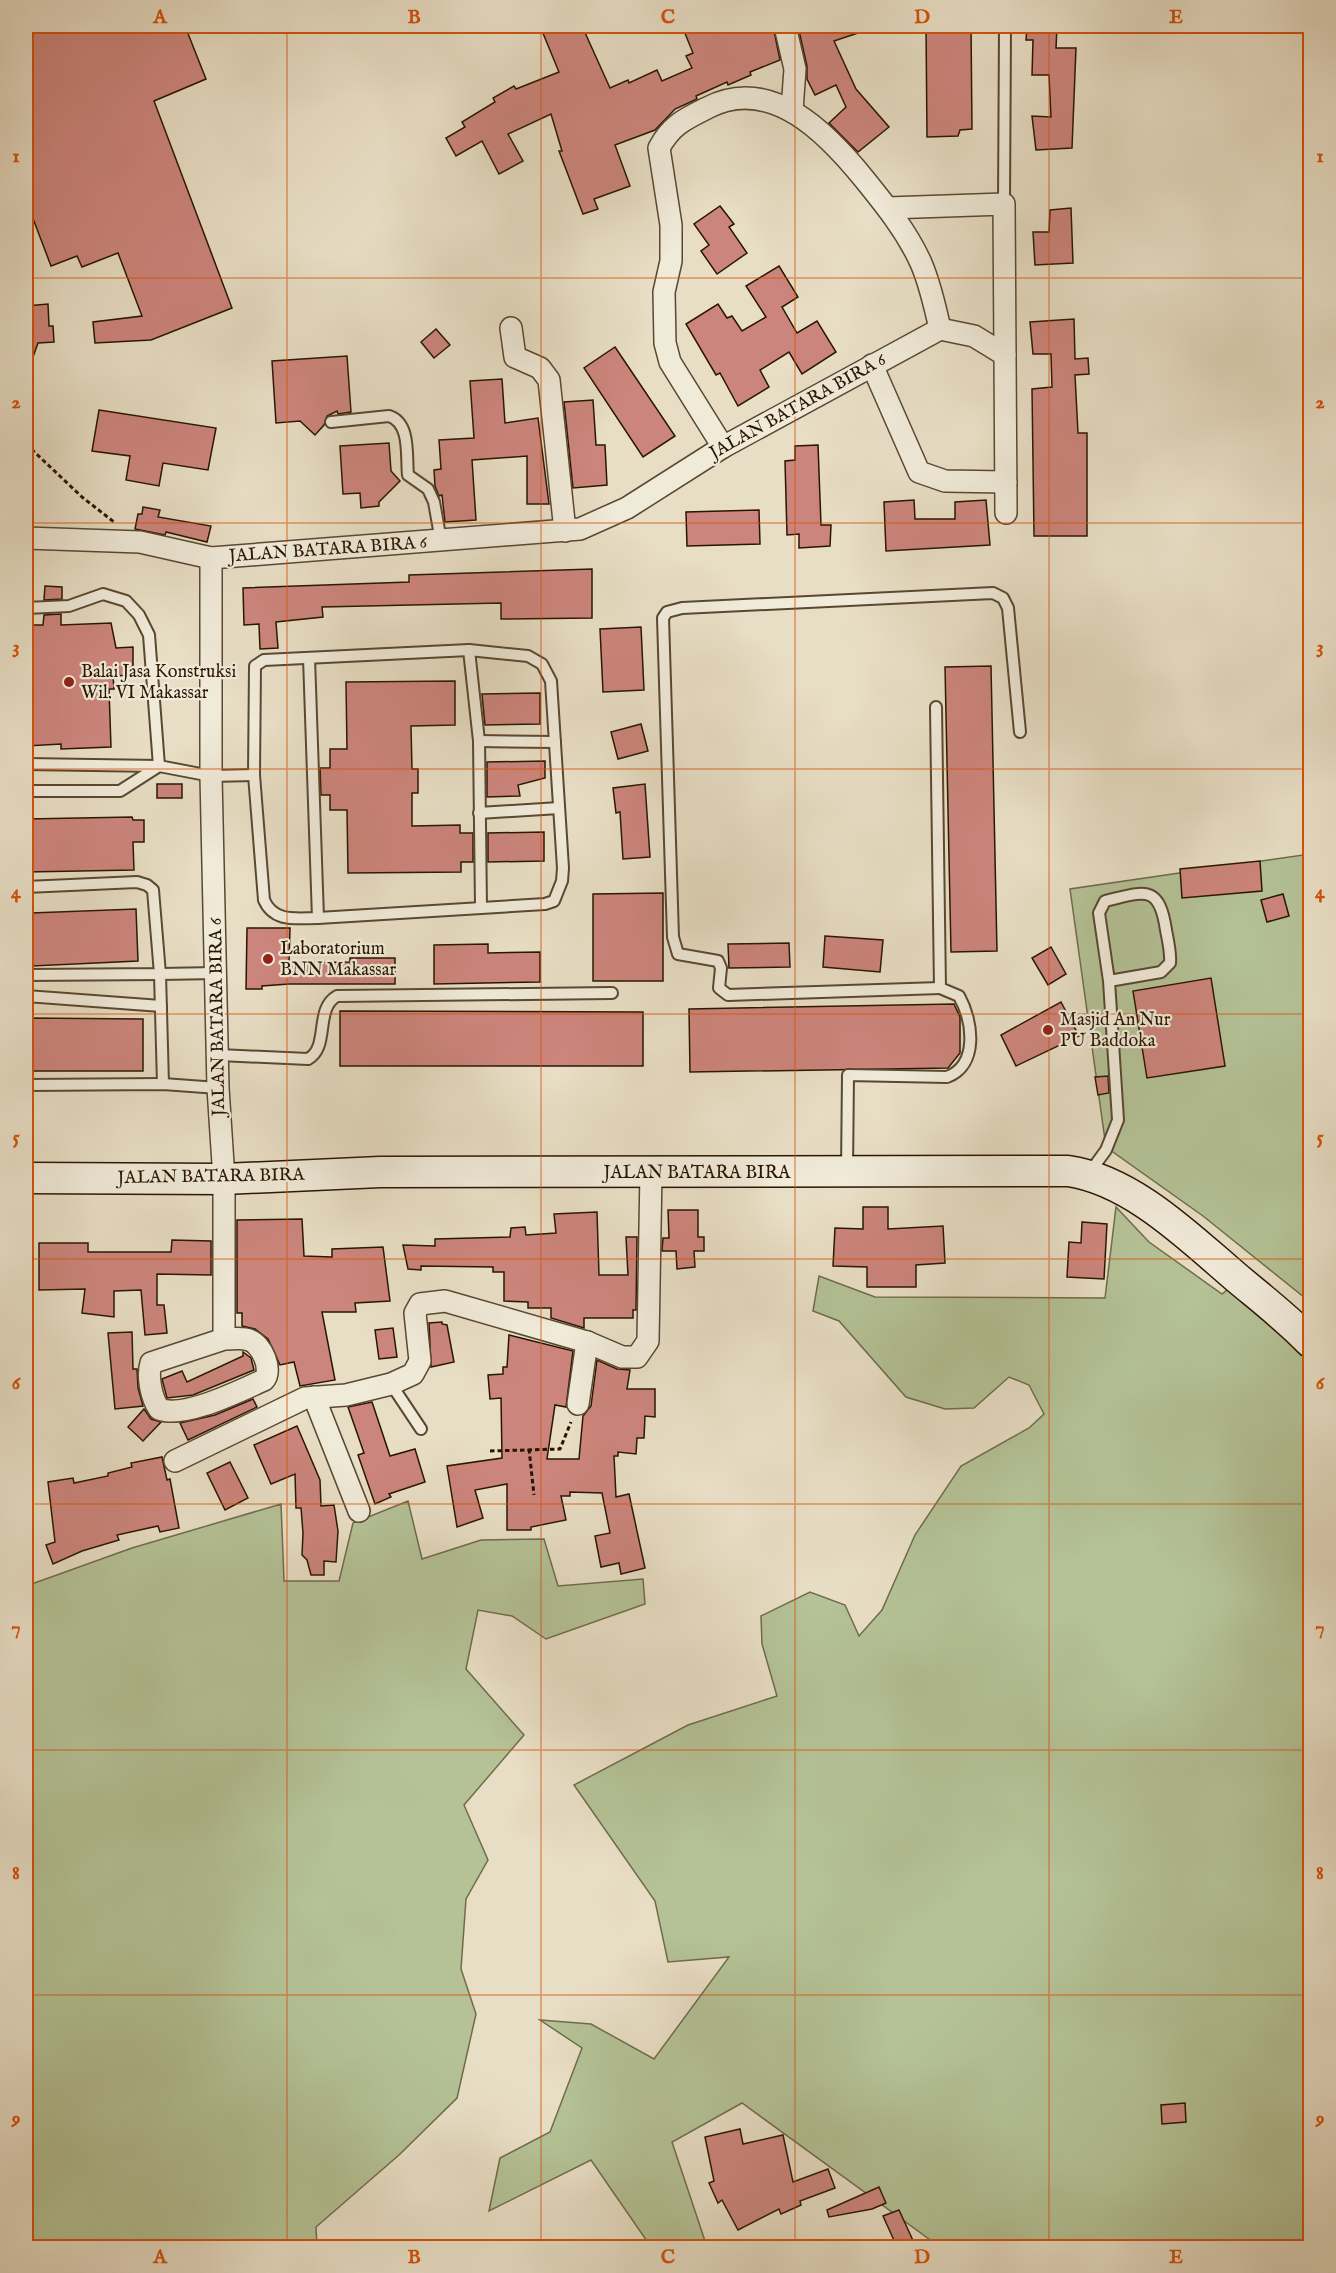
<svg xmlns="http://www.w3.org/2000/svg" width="1336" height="2273" font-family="'IM FELL English',serif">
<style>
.green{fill:#b4c296;stroke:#6e6c4b;stroke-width:1.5}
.building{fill:#cc857c;stroke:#291600;stroke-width:1.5}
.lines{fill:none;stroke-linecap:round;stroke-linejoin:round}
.lane-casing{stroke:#594831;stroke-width:14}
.street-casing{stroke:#594831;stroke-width:24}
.secondary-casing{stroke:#291600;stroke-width:33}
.path{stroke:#291600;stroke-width:3;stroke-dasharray:4.5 3;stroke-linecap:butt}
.lane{stroke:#f0ead9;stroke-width:10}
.street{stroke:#f0ead9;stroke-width:21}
.secondary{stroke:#f0ead9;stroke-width:30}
.grid{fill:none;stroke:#d5520b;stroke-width:1.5;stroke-opacity:0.55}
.poi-dot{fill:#8f2418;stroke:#f0ead9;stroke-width:2}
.labels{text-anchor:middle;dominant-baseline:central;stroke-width:4.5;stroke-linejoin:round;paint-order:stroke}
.street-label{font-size:18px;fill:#291600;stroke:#f0ead9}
.poi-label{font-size:18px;fill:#291600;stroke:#f0ead9;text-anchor:start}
.neatline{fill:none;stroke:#d5520b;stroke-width:2}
.grid-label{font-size:20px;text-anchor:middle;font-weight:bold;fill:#d5520b}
</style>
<rect width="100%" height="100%" fill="#e8dec5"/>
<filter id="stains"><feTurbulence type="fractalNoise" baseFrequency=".00333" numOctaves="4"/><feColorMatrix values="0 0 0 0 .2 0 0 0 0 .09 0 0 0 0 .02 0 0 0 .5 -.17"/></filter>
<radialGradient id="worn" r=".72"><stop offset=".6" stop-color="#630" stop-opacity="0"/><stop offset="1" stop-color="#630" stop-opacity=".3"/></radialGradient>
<g class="green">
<polygon points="1310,854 1310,1302 1203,1216 1106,1147 1070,889"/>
<polygon points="1116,1207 1149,1242 1222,1294 1239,1280 1310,1355 1310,2247 940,2247 742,2103 672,2142 707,2247 651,2247 591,2160 489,2211 500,2158 550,2132 582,2048 540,2020 591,2024 654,2059 729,1957 668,1962 655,1901 574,1785 688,1725 777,1696 762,1644 761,1616 810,1592 845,1605 859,1636 882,1610 915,1535 961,1466 1029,1428 1044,1414 1029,1385 1009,1377 974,1408 945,1409 906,1397 839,1321 813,1311 819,1276 875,1297 1105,1298"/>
<polygon points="408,1501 422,1559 481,1540 544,1539 558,1586 643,1579 645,1604 546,1639 512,1616 478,1610 466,1669 524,1735 464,1805 488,1860 466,1899 461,1969 476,2014 457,2098 399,2155 316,2227 317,2247 26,2247 26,1586 132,1548 281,1504 284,1581 339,1581 353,1523"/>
</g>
<g class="building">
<polygon points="26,26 124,26 127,33 145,26 185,26 206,79 154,101 232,308 151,340 95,343 93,322 142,316 118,253 82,267 77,256 51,266 26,200"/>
<polygon points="540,26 582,26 610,88 628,80 629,83 657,70 662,81 692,68 686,56 693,53 682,26 773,26 780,60 750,72 751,75 728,85 727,82 696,96 697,99 675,109 655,130 615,145 630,186 594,199 598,209 583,214 559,151 562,151 551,114 508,134 523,161 499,174 482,141 456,156 446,138 465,127 462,122 495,102 493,98 514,86 516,89 559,72"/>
<polygon points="798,26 872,26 873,28 834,41 856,89 889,127 858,152 829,123 846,107 836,85 815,95 807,79 807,66"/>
<polygon points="926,26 971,26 972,129 960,130 958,136 927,137"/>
<polygon points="1027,26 1057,26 1056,48 1076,48 1072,148 1036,150 1032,116 1051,117 1049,75 1032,75 1033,40 1026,40"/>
<polygon points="720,206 734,224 729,227 747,253 717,274 701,251 709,245 694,224"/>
<polygon points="1071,208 1073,263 1035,265 1033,232 1049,232 1050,210"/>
<polygon points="779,266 798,297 782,307 797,333 817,321 836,352 802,374 789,352 760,370 769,387 738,406 720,373 716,375 686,324 718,304 727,318 732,316 742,331 766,317 746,286"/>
<polygon points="48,304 49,326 53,326 54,342 38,343 28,371 26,370 26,306"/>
<polygon points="1074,319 1075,359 1088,358 1089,374 1075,375 1078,433 1087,433 1087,536 1034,536 1032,389 1052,387 1051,354 1033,354 1030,322"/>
<polygon points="436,329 450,345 434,358 421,342"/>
<polygon points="615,347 675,436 643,457 584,368"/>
<polygon points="347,356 351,412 338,414 337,411 327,416 324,425 315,435 300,421 276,423 272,361"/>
<polygon points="502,379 505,423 538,418 549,504 527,504 527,456 472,460 476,520 445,522 442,495 439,496 435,486 434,470 441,469 439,440 474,438 470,381"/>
<polygon points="593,400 596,445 605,445 607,485 573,488 564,402"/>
<polygon points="99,410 216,428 208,470 163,463 159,486 126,480 130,456 92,451"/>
<polygon points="389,443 391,471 400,481 379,502 379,506 361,508 360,493 343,494 340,446"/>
<polygon points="818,445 821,525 831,525 830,546 799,548 799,534 787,535 785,461 795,460 795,446"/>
<polygon points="914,500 915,519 955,519 955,502 986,500 990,545 886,551 884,502"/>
<polygon points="143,507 160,510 158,517 211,526 207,542 166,532 165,535 135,529 138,514 142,514"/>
<polygon points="759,510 760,544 687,546 686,512"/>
<polygon points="592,569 592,618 501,619 501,603 322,607 323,617 276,622 278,648 260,649 259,624 244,625 243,588 409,582 409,575"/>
<polygon points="45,586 62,587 62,599 44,600"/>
<polygon points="61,614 61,625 111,623 116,648 133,647 133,675 113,676 114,689 109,689 111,747 61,749 61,744 26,746 26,625 43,625 44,615"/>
<polygon points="641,627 644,690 603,692 600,629"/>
<polygon points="991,666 997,951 951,952 945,667"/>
<polygon points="455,681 455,725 411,726 412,769 418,769 418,793 412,793 412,826 460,825 460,833 473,833 473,862 461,862 461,872 348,873 347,810 330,810 330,795 321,795 320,768 330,768 330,749 347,749 346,682"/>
<polygon points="540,693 540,724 485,725 482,694"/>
<polygon points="641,724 648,751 618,759 611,732"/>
<polygon points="545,761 545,778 518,785 520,796 487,797 487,762"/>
<rect x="157" y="784" width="25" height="14"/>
<polygon points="645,784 650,857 623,859 620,812 616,813 613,788"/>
<polygon points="132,817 133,820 144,820 144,842 133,842 134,870 26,872 26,819"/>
<polygon points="544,832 544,861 488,862 488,833"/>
<polygon points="1260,861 1262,891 1182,898 1180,869"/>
<polygon points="663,893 663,981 593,981 593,894"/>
<polygon points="1283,894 1289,916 1267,922 1261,900"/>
<polygon points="136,909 138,961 32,966 31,913"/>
<polygon points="247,928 290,928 289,963 350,962 350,958 395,958 395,984 289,984 262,986 262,989 246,989"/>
<polygon points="825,936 883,940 880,972 823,967"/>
<polygon points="789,943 790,967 729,968 728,944"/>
<polygon points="488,944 488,953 540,952 540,982 434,984 434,945"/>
<polygon points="1051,947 1066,974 1048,985 1032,958"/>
<polygon points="1211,978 1225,1066 1147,1078 1133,991"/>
<polygon points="1061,1002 1079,1036 1016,1066 1001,1035"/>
<polygon points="954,1004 960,1017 960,1053 948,1068 690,1072 689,1009"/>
<polygon points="340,1011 643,1012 643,1066 340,1066"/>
<polygon points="26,1018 143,1019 143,1071 26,1071"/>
<polygon points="1108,1076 1109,1093 1098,1095 1095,1077"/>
<polygon points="863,1207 888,1207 888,1229 943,1226 945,1263 916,1265 916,1287 867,1287 867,1267 833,1266 835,1228 863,1229"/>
<polygon points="668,1210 698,1210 698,1237 704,1237 704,1251 694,1251 695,1267 677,1269 676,1251 662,1251 663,1238 669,1238"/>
<polygon points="597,1212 599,1275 628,1275 626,1237 637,1237 636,1310 633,1310 633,1318 584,1318 584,1328 551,1318 551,1308 528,1308 528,1302 504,1301 504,1272 493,1272 493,1267 421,1266 421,1270 408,1269 403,1245 435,1246 435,1239 510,1237 511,1228 525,1227 526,1235 556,1233 554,1214"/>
<polygon points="302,1219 304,1256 332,1257 332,1249 383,1247 390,1301 355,1303 356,1312 322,1312 335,1380 300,1386 294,1362 280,1365 268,1339 255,1329 242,1326 242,1313 237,1313 237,1220"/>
<polygon points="1082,1222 1107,1224 1104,1279 1067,1277 1069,1242 1081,1243"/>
<polygon points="172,1240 211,1241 211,1275 157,1274 157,1305 164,1305 167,1333 145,1335 141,1290 114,1291 114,1317 82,1313 85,1289 39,1290 39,1243 88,1243 88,1252 171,1252"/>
<polygon points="442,1322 442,1324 447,1325 454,1362 431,1367 429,1323"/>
<polygon points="393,1328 397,1357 379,1359 375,1330"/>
<polygon points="132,1332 133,1369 137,1369 138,1388 143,1406 115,1409 108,1333"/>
<polygon points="509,1335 573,1351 566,1407 555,1405 547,1459 579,1459 583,1416 591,1406 597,1360 617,1369 630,1370 627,1389 655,1389 655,1417 645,1416 644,1438 637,1438 636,1454 618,1452 618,1456 614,1456 616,1497 629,1494 645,1568 621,1574 619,1563 601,1567 595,1536 610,1533 602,1493 570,1492 570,1496 561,1496 566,1520 531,1527 531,1530 507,1530 507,1484 475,1490 483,1518 457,1527 447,1466 502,1458 501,1398 490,1399 488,1375 503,1374 503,1367 507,1367"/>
<polygon points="243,1352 251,1358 254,1370 193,1395 167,1398 162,1379 182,1371 187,1382 243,1356"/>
<polygon points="253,1399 257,1407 188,1440 180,1423 215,1415"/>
<polygon points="372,1402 390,1456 415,1449 425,1482 389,1494 391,1497 375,1504 358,1455 364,1453 348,1407"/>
<polygon points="144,1409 151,1419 161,1422 143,1441 128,1427"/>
<polygon points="297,1426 320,1480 321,1506 334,1505 338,1531 336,1562 324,1561 324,1575 311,1575 307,1560 302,1555 303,1533 301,1508 296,1508 295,1474 271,1484 254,1445"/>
<polygon points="162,1457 167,1480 170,1479 179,1528 160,1532 158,1526 117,1535 119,1540 82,1551 53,1564 46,1545 55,1542 48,1482 73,1478 74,1483 108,1476 108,1473 132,1467 131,1463"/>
<polygon points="230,1462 248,1498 225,1510 207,1473"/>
<polygon points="1185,2103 1186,2122 1162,2124 1161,2105"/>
<polygon points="740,2129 743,2144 783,2135 793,2182 828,2169 835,2188 800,2201 801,2205 781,2214 779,2209 738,2230 722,2200 718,2203 709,2183 714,2181 705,2137"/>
<polygon points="879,2187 886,2203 872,2209 829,2217 827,2210"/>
<polygon points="899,2210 916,2247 897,2247 883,2216"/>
</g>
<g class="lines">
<defs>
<g id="lane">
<polyline points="1004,204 1005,26"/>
<path d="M331 422 389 416C411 423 406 456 408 475L428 489 434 502 441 541"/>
<polyline points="26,608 69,606 103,594 126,601 139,615 149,635 159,766 26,764"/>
<path d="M469 650 528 656 542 664 551 681 563 868 562 881 554 901 545 904 318 918C297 918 274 923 264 900L254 775 255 666 264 660Z"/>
<polyline points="469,650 479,741 481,907"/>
<polyline points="309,658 318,918"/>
<polyline points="479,741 555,742"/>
<polyline points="26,791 120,791 159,766 211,776 254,775"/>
<polyline points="479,813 559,808"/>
<polyline points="26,887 137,882 147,885 153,890 160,974 26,975"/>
<polyline points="940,988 728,995 719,988 721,968 718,961 678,954 673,937 663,618 667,612 682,608 993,593 1003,598 1008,608 1020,732"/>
<polyline points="26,996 161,1006"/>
<path d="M219 1055 308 1059C330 1047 314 1009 337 996L612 993"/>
<polyline points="163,1084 160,974 217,973"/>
<polyline points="26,1085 163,1084 218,1088"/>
<path d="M847 1170 848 1075 947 1077C979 1065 973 1021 959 996L940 988 936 707"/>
<path d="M1090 1172 1106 1150 1118 1120 1109 981 1161 972 1170 963C1171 953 1168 941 1166 930 1159 883 1144 892 1105 901L1099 913 1109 981"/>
<polyline points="391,1384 421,1429"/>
</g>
<g id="street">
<polyline points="785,26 795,69 792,110"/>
<polyline points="888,208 1004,204 1005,355"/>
<polyline points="511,328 515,357 540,368 549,380 565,531"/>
<polyline points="940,329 974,336 1005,355 1006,513"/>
<polyline points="872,365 919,472 945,481 1006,482"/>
<path d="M723 447 670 362 665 343 664 292 671 261V225L659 148C671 125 685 119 707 108 771 74 828 134 865 180 886 206 907 232 921 263 930 284 935 306 940 329"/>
<polyline points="26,538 140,542 211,558"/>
<path d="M224 1339 151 1363C147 1376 151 1397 159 1409 184 1419 239 1391 264 1380 273 1370 262 1344 249 1340 242 1337 232 1339 224 1339V1179L218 1088 211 776V558L580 529 627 508 723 447 940 329"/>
<polyline points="314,1397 359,1511"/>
<polyline points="578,1404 587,1342"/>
<polyline points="175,1461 305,1398 346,1395 391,1384 413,1374 420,1361 415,1313 420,1304 445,1301 587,1342 622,1357 637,1357 648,1341 651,1172"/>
</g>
<path id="secondary" d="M26 1178 224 1179 380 1172 1068 1171C1132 1180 1190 1238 1237 1278 1262 1299 1288 1319 1310 1342"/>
</defs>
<use href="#lane" class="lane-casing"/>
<use href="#street" class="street-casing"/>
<use href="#secondary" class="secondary-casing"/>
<g class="path">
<polyline points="26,444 82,497 114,522"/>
<polyline points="529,1449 534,1495"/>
<polyline points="490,1451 560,1449 571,1422"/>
</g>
<use href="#lane" class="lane"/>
<use href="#street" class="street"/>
<use href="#secondary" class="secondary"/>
</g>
<path class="grid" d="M287 26V2248M541 26V2248M795 26V2248M1049 26V2248M26 278H1310M26 523H1310M26 769H1310M26 1014H1310M26 1259H1310M26 1504H1310M26 1750H1310M26 1995H1310"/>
<g class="poi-dot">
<circle cx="69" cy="682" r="6"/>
<circle cx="268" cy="959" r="6"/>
<circle cx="1048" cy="1030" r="6"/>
</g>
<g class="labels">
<g class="street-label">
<text transform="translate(798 407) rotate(-29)">JALAN BATARA BIRA 6</text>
<text transform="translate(328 550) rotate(-4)">JALAN BATARA BIRA 6</text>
<text transform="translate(218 1017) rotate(-91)">JALAN BATARA BIRA 6</text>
<text x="697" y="1173">JALAN BATARA BIRA</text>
<text transform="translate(211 1177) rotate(-1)">JALAN BATARA BIRA</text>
</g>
<g class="poi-label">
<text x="81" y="672">Balai Jasa Konstruksi<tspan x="81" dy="21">Wil. VI Makassar</tspan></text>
<text x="280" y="949">Laboratorium<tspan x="280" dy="21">BNN Makassar</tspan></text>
<text x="1060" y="1020">Masjid An Nur<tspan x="1060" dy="21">PU Baddoka</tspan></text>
</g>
</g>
<rect width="1336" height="2273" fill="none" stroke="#e8dec5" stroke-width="66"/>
<rect x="33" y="33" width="1270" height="2207" class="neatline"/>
<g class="grid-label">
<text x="160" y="23">A</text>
<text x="414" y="23">B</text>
<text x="668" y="23">C</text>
<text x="922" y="23">D</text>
<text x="1176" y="23">E</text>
<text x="16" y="162">1</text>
<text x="1320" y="162">1</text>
<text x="16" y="408">2</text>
<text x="1320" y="408">2</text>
<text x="16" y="653">3</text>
<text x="1320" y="653">3</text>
<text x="16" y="898">4</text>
<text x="1320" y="898">4</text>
<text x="16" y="1143">5</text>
<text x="1320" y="1143">5</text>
<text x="16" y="1389">6</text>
<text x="1320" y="1389">6</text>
<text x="16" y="1634">7</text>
<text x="1320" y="1634">7</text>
<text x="16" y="1879">8</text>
<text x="1320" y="1879">8</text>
<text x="16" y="2124">9</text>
<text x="1320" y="2124">9</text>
<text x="160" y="2263">A</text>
<text x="414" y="2263">B</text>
<text x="668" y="2263">C</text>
<text x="922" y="2263">D</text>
<text x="1176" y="2263">E</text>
</g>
<rect width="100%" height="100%" filter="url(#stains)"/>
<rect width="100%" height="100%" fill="url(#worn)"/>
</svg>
